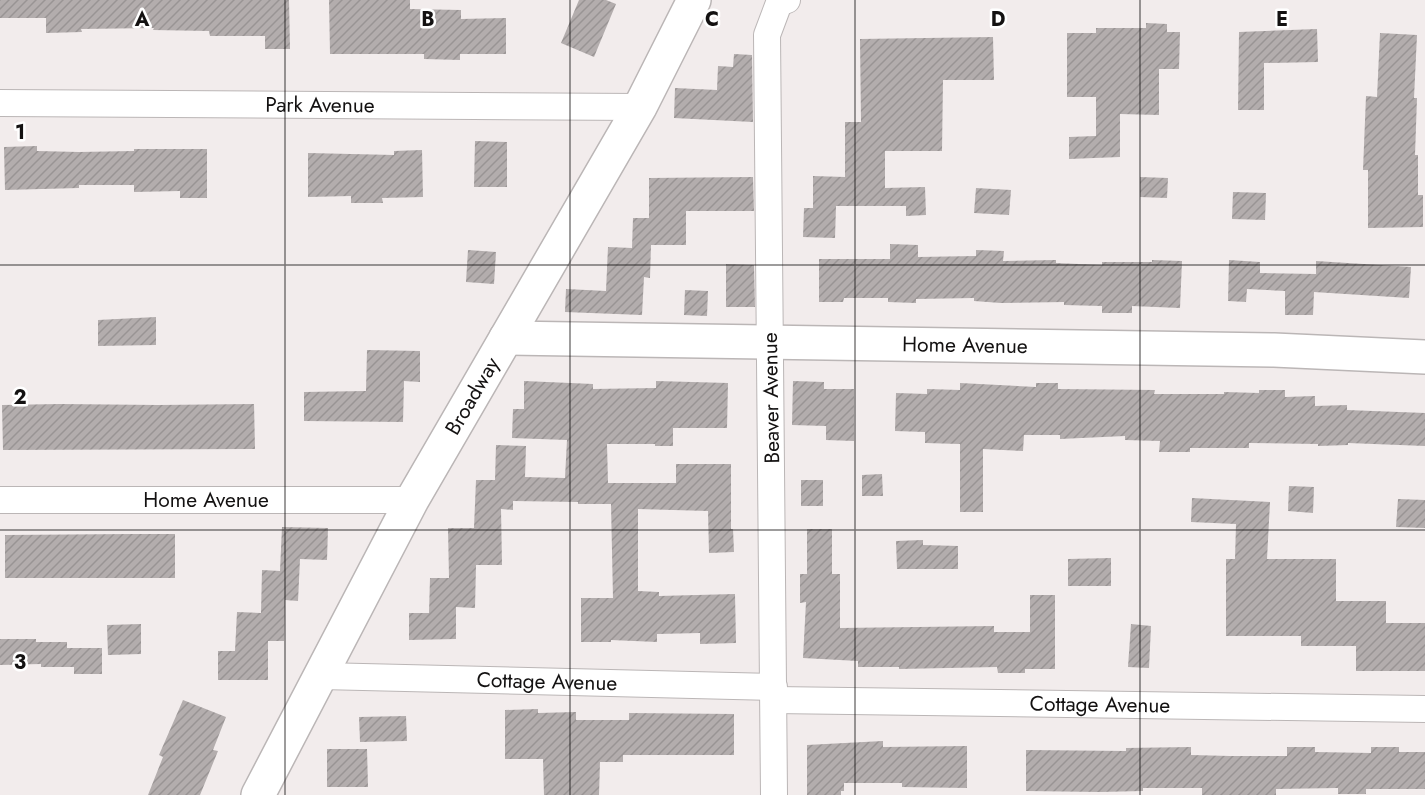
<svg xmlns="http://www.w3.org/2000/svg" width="1425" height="795" font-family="Jost,sans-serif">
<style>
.building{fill:url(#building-hatch)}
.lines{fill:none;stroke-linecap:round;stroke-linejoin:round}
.street-casing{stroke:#bbb6b6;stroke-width:28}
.secondary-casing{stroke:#bbb6b6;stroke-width:36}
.street{stroke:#fff;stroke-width:26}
.secondary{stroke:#fff;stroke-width:33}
.grid{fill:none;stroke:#131111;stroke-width:1.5;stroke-opacity:0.55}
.labels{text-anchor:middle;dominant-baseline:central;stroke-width:5;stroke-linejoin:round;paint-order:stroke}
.street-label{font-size:21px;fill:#131111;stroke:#fff}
.grid-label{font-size:20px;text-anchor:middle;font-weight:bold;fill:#131111;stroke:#fff;stroke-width:5;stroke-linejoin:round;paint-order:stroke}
</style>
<defs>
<pattern id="building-hatch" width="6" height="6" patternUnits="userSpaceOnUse" patternTransform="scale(1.5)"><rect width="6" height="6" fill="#b3adad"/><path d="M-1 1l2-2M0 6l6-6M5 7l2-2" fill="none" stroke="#999494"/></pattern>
</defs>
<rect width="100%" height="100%" fill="#f2ecec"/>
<g class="building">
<polygon points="0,0 289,0 290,49 265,49 265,36 210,36 209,31 153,30 154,28 81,29 82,32 46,33 46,18 0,18"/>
<polygon points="329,0 410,0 410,9 461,10 461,19 506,18 506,54 460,54 460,60 424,59 424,54 330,54"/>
<polygon points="579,0 606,0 616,4 594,57 561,43"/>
<polygon points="1146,23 1167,24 1167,32 1180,32 1179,69 1159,69 1159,115 1120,114 1120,157 1069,159 1069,137 1096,136 1096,97 1067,97 1067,33 1096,33 1096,28 1146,28"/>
<polygon points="1317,29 1318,62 1264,63 1264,110 1238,110 1239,32"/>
<polygon points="1380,33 1417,35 1414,98 1417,98 1415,155 1418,155 1418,195 1423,195 1423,227 1368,228 1368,170 1363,170 1366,96 1377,97"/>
<polygon points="993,37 994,80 943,80 942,151 885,151 885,188 925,187 926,215 906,216 906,206 836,206 835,238 803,237 804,208 813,208 813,176 845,177 845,122 861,122 860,39"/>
<polygon points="734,54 752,55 753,122 674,118 675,88 717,90 718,66 733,67"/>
<polygon points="475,141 507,142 507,187 474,187"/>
<polygon points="37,146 37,151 79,152 134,151 134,149 207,149 207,198 180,198 180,191 134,192 134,185 79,185 79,188 5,190 4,147"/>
<polygon points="422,150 423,197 382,198 383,203 351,203 351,196 308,197 308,153 394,155 394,151"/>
<polygon points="753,177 754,211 686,211 686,245 651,245 650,278 644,277 642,315 565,312 566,289 606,291 608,247 632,248 633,218 649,218 649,178"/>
<polygon points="1140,177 1168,178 1167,198 1140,197"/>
<polygon points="976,188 1011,190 1009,215 974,213"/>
<polygon points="1233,192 1266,193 1265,220 1232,219"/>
<polygon points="890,244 918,245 918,257 976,256 976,250 1004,251 1003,261 1056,260 1056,263 1102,265 1102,262 1152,262 1152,260 1182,261 1180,308 1132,306 1132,313 1102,313 1102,306 1064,305 1064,302 1001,303 974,301 974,298 916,299 916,303 888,302 888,298 844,298 843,302 819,302 819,259 890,259"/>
<polygon points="468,250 496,252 494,284 466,282"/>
<polygon points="1229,260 1260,262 1260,273 1316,274 1316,261 1411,267 1409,298 1314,292 1313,315 1285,315 1285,291 1247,289 1246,302 1228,301"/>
<polygon points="726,264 754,265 755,307 726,307"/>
<polygon points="685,290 708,291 707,316 684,315"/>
<polygon points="156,317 156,345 98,346 98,320"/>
<polygon points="367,350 420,351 420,382 404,381 403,422 304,421 304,392 366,391"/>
<polygon points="524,381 593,384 593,389 656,388 656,381 728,383 727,428 673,428 673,446 655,446 655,444 607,444 608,483 676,483 676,464 731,464 731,529 733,529 734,552 709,553 708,511 638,509 638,591 659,592 659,596 735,594 736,643 700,644 700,633 657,634 657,642 611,640 611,642 581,642 581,598 613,598 611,504 578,504 578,502 513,501 513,510 501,509 502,565 476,565 475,608 456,607 456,639 409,640 409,613 429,613 430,578 449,578 448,528 474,528 476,480 495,480 496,445 526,446 525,477 565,478 567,440 512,438 513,409 524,409"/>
<polygon points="793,381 824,382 824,389 854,389 854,441 826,440 826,426 792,425"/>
<polygon points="960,383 1036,387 1036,383 1058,383 1058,389 1155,390 1154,394 1224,394 1224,392 1259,393 1259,390 1285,390 1285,397 1315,396 1315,406 1347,405 1347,410 1425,413 1425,446 1348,443 1348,445 1318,446 1318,444 1249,443 1249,448 1190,448 1190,452 1159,452 1160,441 1125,440 1125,436 1060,439 1060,435 1024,435 1023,451 983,449 983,512 960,512 960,444 925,443 925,432 895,431 896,393 927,394 927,389 960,390"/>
<polygon points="60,404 158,405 254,404 255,449 3,450 2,405"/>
<polygon points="882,474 883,496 862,496 862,475"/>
<rect x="801" y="480" width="22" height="26"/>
<polygon points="1289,486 1314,487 1313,513 1288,511"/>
<polygon points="1192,498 1270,502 1267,559 1336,559 1336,601 1386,601 1386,623 1425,623 1425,671 1356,671 1356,646 1301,646 1301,636 1226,636 1226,559 1235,559 1236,524 1191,522"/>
<polygon points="1398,499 1425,500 1425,528 1396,527"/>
<polygon points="282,527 328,528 327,560 300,559 298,601 285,600 284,641 268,641 268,680 218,680 218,651 235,651 237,612 261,613 262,570 280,571"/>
<polygon points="807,529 832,529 832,574 840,574 840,628 994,626 994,632 1030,632 1030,595 1055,595 1055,669 1025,669 1025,673 998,673 997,667 899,669 899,667 858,667 858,661 803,658 806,602 800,603 800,574 807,574"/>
<polygon points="131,534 175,534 175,578 5,578 5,535"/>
<polygon points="923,540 923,545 958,546 958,569 897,569 896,541"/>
<polygon points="1111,558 1111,586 1068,586 1068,559"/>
<polygon points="141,624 141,654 108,655 107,625"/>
<polygon points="1131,624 1151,626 1149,668 1128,667"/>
<polygon points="0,639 36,639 36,642 67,642 67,648 102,648 102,674 74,674 74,667 41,667 41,664 0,665"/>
<polygon points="183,700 226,717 213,750 218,751 200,795 148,795 163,757 159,755"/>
<polygon points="538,709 538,713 576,712 576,720 629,720 629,713 734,714 734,755 623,755 623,762 600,762 599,795 544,795 543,759 505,759 505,710"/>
<polygon points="406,716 407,741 360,742 359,717"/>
<polygon points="883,741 883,747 967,746 967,788 902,787 902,783 844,783 844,791 841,791 841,795 807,795 807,745"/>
<polygon points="1191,747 1191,755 1230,756 1287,756 1287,747 1315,747 1315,752 1371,753 1371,747 1399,747 1399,752 1425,752 1425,789 1366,789 1366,794 1338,794 1338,788 1276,789 1276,795 1202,795 1202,788 1143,788 1143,791 1100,792 1026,791 1026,750 1126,751 1126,748"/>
<polygon points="327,749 367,749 368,787 327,787"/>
</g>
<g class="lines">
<defs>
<g id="street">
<path id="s1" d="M0 103 640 107"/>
<path id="s2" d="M0 500H412"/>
<path id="s3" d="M321 676 774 687"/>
<path id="s4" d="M774 700 1425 709"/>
<polyline points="774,795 767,35 779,3 787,0"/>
</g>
<g id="secondary">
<path id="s5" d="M506 338 1274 350 1425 357"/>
<path id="s6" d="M258 795 412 500 640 107 694 0"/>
</g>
</defs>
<use href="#street" class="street-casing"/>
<use href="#secondary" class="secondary-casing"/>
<use href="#street" class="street"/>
<use href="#secondary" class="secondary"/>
</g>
<path class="grid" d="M285 0V795M570 0V795M855 0V795M1140 0V795M0 265H1425M0 530H1425"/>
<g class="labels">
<g class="street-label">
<text stroke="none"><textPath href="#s1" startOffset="320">Park Avenue</textPath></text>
<text stroke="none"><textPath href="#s5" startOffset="459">Home Avenue</textPath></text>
<text stroke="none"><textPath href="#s6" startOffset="453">Broadway</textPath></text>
<text transform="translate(771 398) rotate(-91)">Beaver Avenue</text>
<text stroke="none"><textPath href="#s2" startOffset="206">Home Avenue</textPath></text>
<text stroke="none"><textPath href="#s3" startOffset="226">Cottage Avenue</textPath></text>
<text stroke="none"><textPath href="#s4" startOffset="326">Cottage Avenue</textPath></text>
</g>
</g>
<g class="grid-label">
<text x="142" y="26">A</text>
<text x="428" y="26">B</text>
<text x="712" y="26">C</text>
<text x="998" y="26">D</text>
<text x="1282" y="26">E</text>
<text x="20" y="139">1</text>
<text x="20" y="404">2</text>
<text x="20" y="669">3</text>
</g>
</svg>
